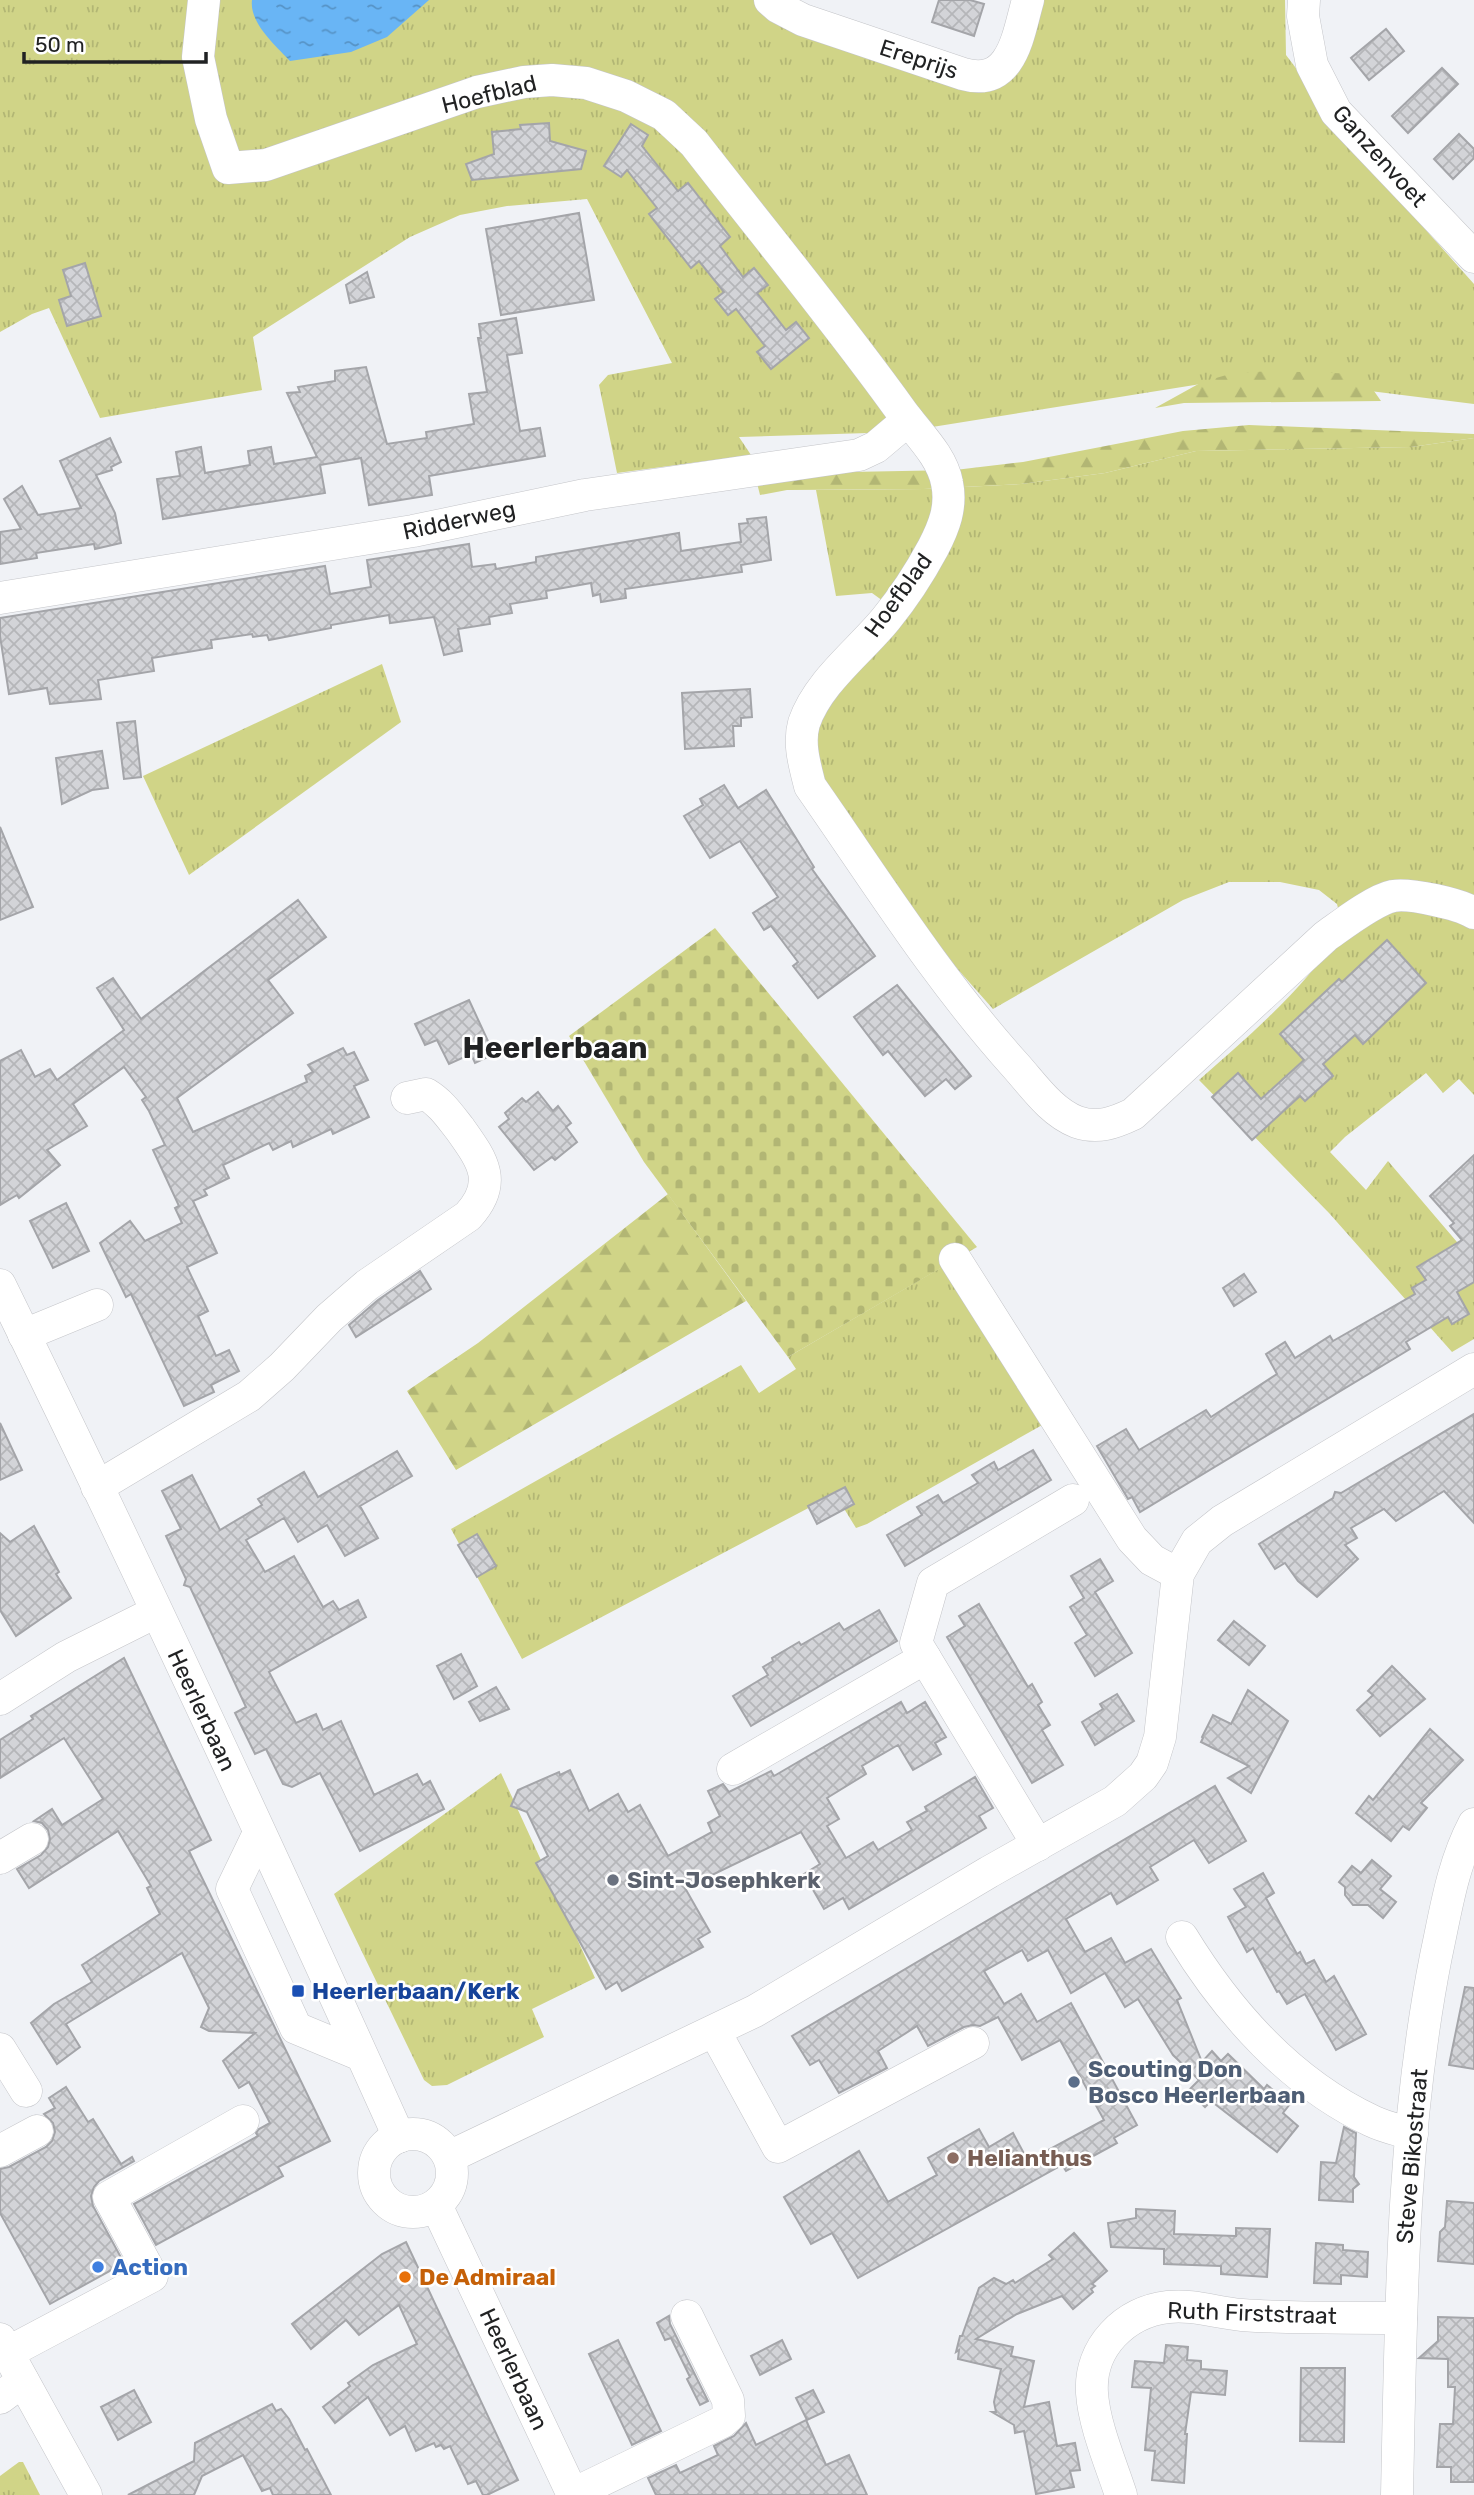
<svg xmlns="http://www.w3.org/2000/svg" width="1474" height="2495" font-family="Rubik,sans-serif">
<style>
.grass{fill:url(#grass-tufts)}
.forest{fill:url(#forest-firs)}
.cemetery{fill:url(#cemetery-stones)}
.water{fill:url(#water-ripples)}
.building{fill:url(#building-cross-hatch);stroke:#a4a5a9;stroke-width:2}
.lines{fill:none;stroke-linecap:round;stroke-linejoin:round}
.minor-casing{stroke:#c4c5c9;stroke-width:33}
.minor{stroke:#fff;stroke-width:32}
.worship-dot{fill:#6b7280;stroke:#fff;stroke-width:2.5}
.transit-dot{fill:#1a4fb4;stroke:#fff;stroke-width:2.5}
.service-dot{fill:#5c6f8a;stroke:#fff;stroke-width:2.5}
.education-dot{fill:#8d6e63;stroke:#fff;stroke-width:2.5}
.shop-dot{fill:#3f7fe0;stroke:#fff;stroke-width:2.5}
.food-dot{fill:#e8710a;stroke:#fff;stroke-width:2.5}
.labels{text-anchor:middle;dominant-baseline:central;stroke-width:5;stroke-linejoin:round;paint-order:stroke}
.street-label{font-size:23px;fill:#212223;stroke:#fff}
.worship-label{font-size:23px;font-weight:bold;fill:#5b616d;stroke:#fff;text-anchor:start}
.transit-label{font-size:23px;font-weight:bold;fill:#164399;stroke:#fff;text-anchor:start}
.service-label{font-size:23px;font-weight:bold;fill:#4e5e75;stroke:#fff;text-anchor:start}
.education-label{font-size:23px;font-weight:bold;fill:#785e54;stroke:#fff;text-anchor:start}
.shop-label{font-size:23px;font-weight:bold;fill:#366cbe;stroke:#fff;text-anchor:start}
.food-label{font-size:23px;font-weight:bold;fill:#c56008;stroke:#fff;text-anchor:start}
.district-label{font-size:30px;font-weight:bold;fill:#212223;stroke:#fff}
</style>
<defs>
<pattern id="grass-tufts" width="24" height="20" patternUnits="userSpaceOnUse" patternTransform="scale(1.75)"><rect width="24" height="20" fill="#d0d487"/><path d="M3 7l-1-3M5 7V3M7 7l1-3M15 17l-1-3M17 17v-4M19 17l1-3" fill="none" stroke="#b2b674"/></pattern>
<pattern id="forest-firs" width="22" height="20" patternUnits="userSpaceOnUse" patternTransform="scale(1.75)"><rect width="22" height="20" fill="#d0d487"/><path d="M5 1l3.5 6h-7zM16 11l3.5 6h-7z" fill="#b2b674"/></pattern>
<pattern id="cemetery-stones" width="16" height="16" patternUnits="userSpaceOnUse" patternTransform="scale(1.75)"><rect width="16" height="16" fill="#d0d487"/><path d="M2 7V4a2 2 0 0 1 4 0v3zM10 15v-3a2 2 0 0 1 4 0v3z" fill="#b2b674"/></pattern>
<pattern id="water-ripples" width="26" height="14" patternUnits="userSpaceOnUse" patternTransform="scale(1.75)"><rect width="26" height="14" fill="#69b5f5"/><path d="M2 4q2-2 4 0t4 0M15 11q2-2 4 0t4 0" fill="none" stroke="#5693c6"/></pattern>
<pattern id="building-cross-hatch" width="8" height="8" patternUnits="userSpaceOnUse" patternTransform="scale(1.75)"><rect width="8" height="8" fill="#d3d4d8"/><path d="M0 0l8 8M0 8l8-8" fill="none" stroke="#b5b6b9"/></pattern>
</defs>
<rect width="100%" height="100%" fill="#f0f2f6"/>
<g class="grass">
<polygon points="0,0 762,0 981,90 1037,0 1285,0 1286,55 1375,173 1474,284 1474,404 1251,376 901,432 739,437 751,455 617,473 599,385 608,375 672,363 587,199 507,206 460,215 410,237 253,337 262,390 100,418 49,308 32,314 0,332"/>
<path d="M1474 438V1095L1459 1079 1443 1093 1426 1073 1345 1137 1330 1152 1366 1190 1388 1161 1474 1262V1339L1452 1352 1329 1213 1199 1080C1251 1034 1306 988 1343 928L1337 904 1319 890 1280 882H1229L1183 900 993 1009 899 903 816 771V722L901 614 872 593 836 596 816 490 924 489 1021 484 1105 473 1196 451 1411 447Z"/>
<polygon points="382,664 401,722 189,875 143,776"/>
<polygon points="942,1267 1044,1424 867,1524 856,1528 835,1494 522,1659 451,1529 741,1365 759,1393 796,1369 788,1357"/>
<polygon points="501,1773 595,1978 532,2009 544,2037 447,2085 432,2086 424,2080 334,1894"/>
<polygon points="19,2462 23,2462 40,2495 0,2495 0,2476"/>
</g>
<g class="forest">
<polygon points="1269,371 1362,374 1381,401 1184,403 1155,408 1202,382 1230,374"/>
<polygon points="1249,425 1474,434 1474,438 1411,447 1196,451 1105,473 1021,484 924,489 787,490 760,495 756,479 849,472 955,470 1023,462 1183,431"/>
<polygon points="668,1194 746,1301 456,1470 407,1391 478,1343"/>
</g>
<polygon class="cemetery" points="715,928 977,1247 788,1357 644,1162 569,1036"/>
<path class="water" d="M252 0H429L387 37 351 52 290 61C276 46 249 23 252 0Z"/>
<g class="building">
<polygon points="939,0 970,0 984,4 974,36 932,22"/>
<polygon points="1386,29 1404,51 1369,80 1351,58"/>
<polygon points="1442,68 1458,84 1408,133 1392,116"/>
<polygon points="549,123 550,141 586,151 581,169 472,180 466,164 494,154 492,132 521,129 520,125"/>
<polygon points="631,124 648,135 642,146 678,191 688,183 730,237 720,246 743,277 754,268 768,285 757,293 786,330 796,322 809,338 771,369 757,352 765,346 736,309 728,315 715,299 724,292 699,261 691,268 649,214 657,208 627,170 621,177 604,166"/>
<polygon points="1459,134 1474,149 1474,158 1453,179 1434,159"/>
<polygon points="579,213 594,300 501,315 486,229"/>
<polygon points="85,263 101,316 67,326 59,300 71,296 63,270"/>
<polygon points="367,272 374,297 350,303 346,285"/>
<polygon points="516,318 522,353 507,355 520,431 540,428 545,456 429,476 432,495 369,505 361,458 320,465 325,493 163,519 157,479 180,476 176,452 201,447 205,473 250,465 248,451 271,447 274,464 317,457 287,393 300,392 298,387 335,381 335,371 366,367 387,444 427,438 426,432 474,424 469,394 487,392 478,338 481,338 479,324"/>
<polygon points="110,438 121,462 111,467 112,470 96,475 115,513 121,543 95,549 94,544 36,553 37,558 0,564 0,532 21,529 4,499 22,486 38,515 81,508 60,461"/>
<polygon points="766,517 771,560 741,565 742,572 625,589 626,598 601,602 600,594 593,596 591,583 546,591 547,598 510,604 512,613 489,617 490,624 458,629 462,651 444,655 434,617 390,623 389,615 331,625 331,628 269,640 267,635 253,637 252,634 211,640 212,648 152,658 154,671 98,680 101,699 50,704 47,688 9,694 0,636 0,618 325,566 330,594 371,587 367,560 469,544 472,567 495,564 496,569 536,562 536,557 679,533 681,551 741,542 739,524 748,523 747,519"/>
<polygon points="750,689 752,717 741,718 741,726 733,726 734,746 685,749 682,693"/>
<polygon points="135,721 141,777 124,779 117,723"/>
<polygon points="102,751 108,788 92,790 62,804 56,758"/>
<polygon points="724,785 738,808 766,790 814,867 812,869 875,956 818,998 793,966 798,962 771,926 764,930 753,913 778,897 740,841 710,858 684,816 703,805 700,799"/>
<polygon points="0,827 33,907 0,920"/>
<polygon points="298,900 326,937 268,980 293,1013 177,1098 193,1132 307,1082 305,1076 313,1072 308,1065 343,1048 347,1055 354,1052 368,1080 354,1086 369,1117 333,1134 331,1129 293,1147 291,1141 273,1150 269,1143 223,1165 229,1178 204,1190 207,1195 193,1201 217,1253 187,1267 208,1311 198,1316 216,1356 229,1350 239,1371 211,1385 214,1392 184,1406 131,1294 126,1297 100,1243 130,1221 145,1241 182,1223 175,1208 179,1206 153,1150 165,1145 149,1111 142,1100 146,1097 124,1067 73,1104 87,1126 47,1150 60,1165 19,1198 17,1195 0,1205 0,1061 21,1050 35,1077 50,1069 57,1080 124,1030 97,988 113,978 141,1019"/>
<polygon points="1387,940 1426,983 1363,1044 1355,1035 1323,1064 1333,1076 1305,1101 1300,1096 1252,1140 1212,1097 1238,1073 1261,1099 1304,1060 1280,1034 1339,979 1342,982"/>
<polygon points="897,985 971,1076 955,1089 946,1079 925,1096 888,1051 883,1055 854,1017"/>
<polygon points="469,1000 494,1054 475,1063 471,1054 449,1064 437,1040 425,1045 415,1024"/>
<polygon points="538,1092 553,1111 558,1106 571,1123 566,1127 577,1142 555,1160 552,1157 534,1170 499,1127 509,1119 505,1113 522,1098 526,1102"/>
<polygon points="1474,1155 1474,1282 1457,1292 1469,1314 1452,1324 1448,1317 1406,1342 1410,1349 1140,1512 1132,1497 1128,1499 1097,1446 1126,1429 1139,1450 1206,1410 1211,1417 1277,1374 1266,1354 1285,1342 1295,1358 1330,1336 1333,1341 1415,1294 1412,1288 1426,1280 1417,1267 1462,1240 1450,1226 1454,1223 1430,1196"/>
<polygon points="66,1203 89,1251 53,1268 30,1221"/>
<polygon points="420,1271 431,1289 356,1337 349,1325 378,1300"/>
<polygon points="1244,1274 1256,1292 1234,1306 1223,1288"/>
<polygon points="1474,1414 1474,1523 1444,1491 1396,1521 1384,1509 1351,1528 1357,1538 1345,1545 1358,1559 1317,1597 1298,1581 1285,1563 1275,1569 1259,1544 1333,1498 1335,1492 1341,1493"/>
<polygon points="0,1423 22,1470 0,1480"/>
<polygon points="1033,1450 1051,1480 905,1566 887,1535 922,1515 917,1507 938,1495 943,1503 978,1483 972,1475 994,1462 998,1470"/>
<polygon points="397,1451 412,1476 360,1506 378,1538 345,1556 327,1525 298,1542 284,1518 246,1540 265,1572 294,1556 323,1607 333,1601 339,1610 358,1600 366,1617 269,1672 296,1723 316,1714 323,1730 341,1721 374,1795 417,1774 423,1785 430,1781 444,1809 360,1851 320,1773 292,1787 283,1784 266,1749 255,1754 235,1713 246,1707 190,1587 184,1585 186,1579 166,1536 181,1529 162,1491 192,1475 220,1530 262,1505 258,1499 304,1472 318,1497"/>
<polygon points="845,1487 854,1504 817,1524 808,1506"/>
<polygon points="34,1526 59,1572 56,1574 71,1598 16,1636 0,1610 0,1533 10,1542"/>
<polygon points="477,1534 496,1566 477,1577 458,1545"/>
<polygon points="1100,1559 1113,1581 1095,1592 1132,1653 1095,1676 1075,1643 1087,1635 1070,1607 1084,1598 1071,1576"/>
<polygon points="979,1604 1028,1687 1032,1684 1042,1702 1038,1705 1050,1725 1042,1730 1063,1765 1032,1783 947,1637 965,1626 959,1616"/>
<polygon points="879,1610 897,1641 751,1726 733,1696 768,1675 763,1667 773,1661 772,1658 799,1642 801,1645 839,1623 844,1630"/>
<polygon points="1234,1621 1265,1646 1249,1665 1218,1640"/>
<polygon points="461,1654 477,1686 454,1699 437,1666"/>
<polygon points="124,1658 211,1840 189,1851 330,2141 278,2167 283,2176 156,2245 134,2204 258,2136 256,2133 259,2129 270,2123 249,2082 239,2088 223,2061 255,2033 209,2031 201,2027 209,2008 182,1953 66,2024 80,2047 57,2064 31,2023 54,2004 92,1982 82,1965 160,1914 147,1888 151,1886 118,1831 29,1888 17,1869 41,1855 48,1847 50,1839 48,1830 42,1823 34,1821 52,1809 62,1825 103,1799 64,1738 0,1778 0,1740 33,1719 31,1716"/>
<polygon points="1392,1666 1425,1699 1380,1736 1357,1710 1373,1695 1368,1691"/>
<polygon points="496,1687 509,1709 480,1721 469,1702"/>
<polygon points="1248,1690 1288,1721 1251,1793 1228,1778 1249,1766 1201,1742 1203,1738 1202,1737 1213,1715 1231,1724"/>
<polygon points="1117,1694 1134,1721 1095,1745 1082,1722 1103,1709 1100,1704"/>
<polygon points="901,1702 907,1713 925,1702 946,1737 935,1743 941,1754 913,1770 898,1745 862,1766 866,1774 827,1798 839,1819 827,1826 846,1858 873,1842 878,1850 912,1830 907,1822 927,1811 925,1807 975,1777 993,1808 979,1816 986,1828 849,1909 843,1898 824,1909 804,1874 820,1864 801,1832 685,1888 710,1932 698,1939 703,1947 622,1991 617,1982 606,1989 536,1863 548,1856 527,1812 511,1806 518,1790 559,1772 560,1775 570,1770 589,1811 618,1794 628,1812 640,1805 668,1856 712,1832 708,1823 720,1816 708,1791 723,1784 729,1792 771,1771 774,1776"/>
<polygon points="1430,1729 1463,1760 1421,1803 1427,1808 1409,1830 1403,1826 1391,1841 1356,1813 1369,1796 1373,1800"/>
<polygon points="1215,1786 1246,1841 1209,1863 1194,1840 1150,1867 1158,1880 1117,1904 1111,1893 1066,1919 1085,1952 1111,1938 1125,1963 1151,1949 1181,1998 1177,2000 1202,2062 1212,2051 1221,2061 1228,2054 1264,2089 1267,2085 1290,2104 1283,2113 1298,2126 1277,2152 1211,2101 1205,2107 1188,2091 1199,2080 1173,2055 1138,1999 1125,2007 1105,1973 1071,1993 1048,1950 1028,1961 1022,1950 984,1971 1004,2004 1021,1994 1037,2022 1071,2003 1137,2125 1114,2138 1117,2143 1066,2171 1062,2165 858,2278 832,2233 811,2244 784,2197 859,2151 888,2202 937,2175 928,2158 979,2129 989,2147 1013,2133 1028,2161 1104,2120 1060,2040 1022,2060 998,2017 980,2026 973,2025 964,2027 928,2046 917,2026 878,2051 887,2068 839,2093 819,2060 810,2065 792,2036"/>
<polygon points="1372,1860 1391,1876 1380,1889 1396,1902 1383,1918 1368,1905 1353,1905 1345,1895 1345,1887 1339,1882 1352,1866 1361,1873"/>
<polygon points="1263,1873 1274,1893 1266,1898 1297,1954 1300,1952 1306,1964 1314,1960 1326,1982 1334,1976 1366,2034 1336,2050 1305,1994 1287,2004 1279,1991 1277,1992 1253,1948 1247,1952 1228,1917 1246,1907 1234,1889"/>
<polygon points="1465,1987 1474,1988 1474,2069 1449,2065"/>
<polygon points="66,2087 88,2122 93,2119 121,2164 132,2157 134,2161 99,2181 94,2187 91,2196 93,2206 124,2263 50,2304 0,2213 0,2169 9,2167 46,2147 52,2141 55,2132 53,2123 44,2114 55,2108 49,2098"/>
<polygon points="1344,2127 1356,2133 1354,2177 1359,2184 1353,2189 1353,2202 1319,2200 1321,2162 1336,2163"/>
<polygon points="1447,2201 1474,2203 1474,2264 1438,2261 1440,2232 1445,2227"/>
<polygon points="1136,2209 1175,2211 1174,2234 1236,2236 1236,2228 1270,2229 1267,2277 1221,2274 1221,2266 1164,2264 1164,2249 1111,2247 1108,2223 1136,2218"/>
<polygon points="1074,2233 1107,2271 1092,2284 1095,2286 1091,2289 1093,2292 1073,2309 1062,2296 1017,2314 976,2339 1013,2347 1011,2356 1034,2361 1024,2407 1049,2402 1057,2446 1075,2443 1080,2470 1070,2471 1074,2487 1036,2494 1024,2431 1015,2433 1014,2425 992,2412 996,2412 994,2402 1001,2369 958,2359 959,2350 956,2352 960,2336 962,2336 979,2288 994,2278 1006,2284 1013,2280 1015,2283 1053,2259 1049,2255"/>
<polygon points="406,2242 518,2480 487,2495 483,2495 476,2481 468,2484 450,2446 444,2449 441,2445 436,2447 434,2443 416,2451 405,2426 390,2435 368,2397 335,2423 323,2407 350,2386 348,2383 373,2365 417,2344 399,2305 359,2335 346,2320 311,2349 292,2324 382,2254"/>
<polygon points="1316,2243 1343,2245 1343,2250 1368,2252 1367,2277 1341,2275 1341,2284 1314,2283"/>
<polygon points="669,2316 670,2324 708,2401 700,2405 687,2379 690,2377 671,2338 665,2340 657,2323"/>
<polygon points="1438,2317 1474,2318 1474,2482 1451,2482 1451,2467 1437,2467 1440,2424 1453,2424 1455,2387 1448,2387 1448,2359 1419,2358 1438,2341"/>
<polygon points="618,2340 661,2431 632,2445 589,2354"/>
<polygon points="782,2340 791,2359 760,2375 751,2356"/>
<polygon points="1166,2345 1188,2347 1187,2360 1201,2361 1201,2369 1227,2371 1225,2395 1191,2392 1185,2434 1187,2434 1184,2483 1152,2480 1155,2451 1145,2450 1151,2388 1132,2387 1135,2361 1164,2363"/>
<polygon points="1301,2368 1345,2368 1344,2442 1300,2441"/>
<polygon points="134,2390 151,2422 118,2440 101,2407"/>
<polygon points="813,2390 824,2412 807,2420 796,2398"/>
<polygon points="272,2404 276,2411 281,2409 289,2419 305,2450 307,2449 331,2495 273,2495 270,2488 262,2491 243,2455 202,2476 194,2495 128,2495 194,2461 195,2443"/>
<polygon points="806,2420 826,2465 849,2455 867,2495 656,2495 648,2478 676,2465 680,2473 718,2455 714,2446 734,2436 746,2423 756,2445"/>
</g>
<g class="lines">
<defs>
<g id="minor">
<path d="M204 0 198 57 211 119 228 168 266 165 477 92 524 82 552 80 586 83 626 96 664 115 694 143C763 232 836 320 902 412 918 434 942 456 947 483 952 507 944 527 933 548 919 574 904 597 886 619 859 652 818 682 804 723 798 744 805 766 810 786 877 882 936 977 1015 1065 1033 1085 1051 1112 1077 1122 1098 1129 1114 1123 1133 1114L1326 936C1343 924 1374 900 1393 896 1410 893 1460 904 1474 913"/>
<path d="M770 0 778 7 803 20 963 74C1013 88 1018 34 1028 0"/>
<polyline points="1304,0 1303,16 1312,65 1336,112 1474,257"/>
<polyline points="0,598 413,531 585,495 859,455 876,447 908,420"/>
<polyline points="955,1259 1132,1539 1152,1560 1178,1574"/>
<path d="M0 1285C138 1566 270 1851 399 2137"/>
<polyline points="24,1335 97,1305"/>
<path d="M97 1487 249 1396 282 1367 329 1318 367 1285 468 1216C499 1182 482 1160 460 1129 449 1115 441 1103 426 1094L407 1098"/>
<polyline points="0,1699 66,1657 156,1612"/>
<polyline points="733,1769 925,1658"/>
<polyline points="259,1833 232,1889 296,2028 361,2055"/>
<polyline points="1038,1845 916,1643 933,1583 1073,1500"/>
<polyline points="0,1858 32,1839"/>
<path d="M1182 1937C1228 2012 1291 2083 1372 2121 1384 2127 1399 2130 1412 2134"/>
<polyline points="715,2032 778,2147 973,2043"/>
<polyline points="0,2049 26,2091"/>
<circle cx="413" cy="2173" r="39"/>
<polyline points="0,2151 37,2131"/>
<polyline points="449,2157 755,2011 989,1872 1115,1801 1143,1776 1152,1763 1160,1737 1178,1574 1197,1541 1222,1521 1474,1369"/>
<polyline points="436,2205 573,2495"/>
<polyline points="0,2339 86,2495"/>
<polyline points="7,2353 152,2276 109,2197 243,2121"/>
<polyline points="0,2398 23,2381"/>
<polyline points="573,2494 722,2422 729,2416 728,2400 687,2316"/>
<path d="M1121 2495C1111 2464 1094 2425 1092 2393 1089 2347 1125 2312 1168 2307 1193 2304 1217 2313 1242 2315 1295 2319 1348 2317 1401 2318"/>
<path d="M1397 2495C1401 2316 1401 2133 1436 1956 1446 1910 1452 1866 1474 1824"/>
</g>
</defs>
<use href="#minor" class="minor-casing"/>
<use href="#minor" class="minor"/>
</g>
<circle class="worship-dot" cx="613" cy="1880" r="7"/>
<rect class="transit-dot" x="291" y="1984" width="14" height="14" rx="3.5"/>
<circle class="service-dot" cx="1074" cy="2082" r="7"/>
<circle class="education-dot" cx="953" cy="2158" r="7"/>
<circle class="shop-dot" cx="98" cy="2267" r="7"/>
<circle class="food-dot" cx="405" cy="2277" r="7"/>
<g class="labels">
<g class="street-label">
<text transform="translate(919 59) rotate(18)">Ereprijs</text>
<text transform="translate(489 94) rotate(-14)">Hoefblad</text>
<text transform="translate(1380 156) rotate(48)">Ganzenvoet</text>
<text transform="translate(459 520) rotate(-12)">Ridderweg</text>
<text transform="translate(898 595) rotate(-54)">Hoefblad</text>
<text transform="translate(202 1710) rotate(65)">Heerlerbaan</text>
<text transform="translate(1412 2156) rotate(-85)">Steve Bikostraat</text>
<text transform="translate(1252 2313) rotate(2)">Ruth Firststraat</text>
<text transform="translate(514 2369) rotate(65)">Heerlerbaan</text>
</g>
<g class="worship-label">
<text x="627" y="1880">Sint-Josephkerk</text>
</g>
<g class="transit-label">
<text x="312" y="1991">Heerlerbaan/Kerk</text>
</g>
<g class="service-label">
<text x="1088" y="2069">Scouting Don<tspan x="1088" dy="26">Bosco Heerlerbaan</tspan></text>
</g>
<g class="education-label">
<text x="967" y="2158">Helianthus</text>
</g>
<g class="shop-label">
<text x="112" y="2267">Action</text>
</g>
<g class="food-label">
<text x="419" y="2277">De Admiraal</text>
</g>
<g class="district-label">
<text x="555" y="1048">Heerlerbaan</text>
</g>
</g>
<path d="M24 52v10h182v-10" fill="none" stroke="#212223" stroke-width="3.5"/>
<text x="35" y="52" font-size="21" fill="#212223" stroke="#ffffff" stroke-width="5" paint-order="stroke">50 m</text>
</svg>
